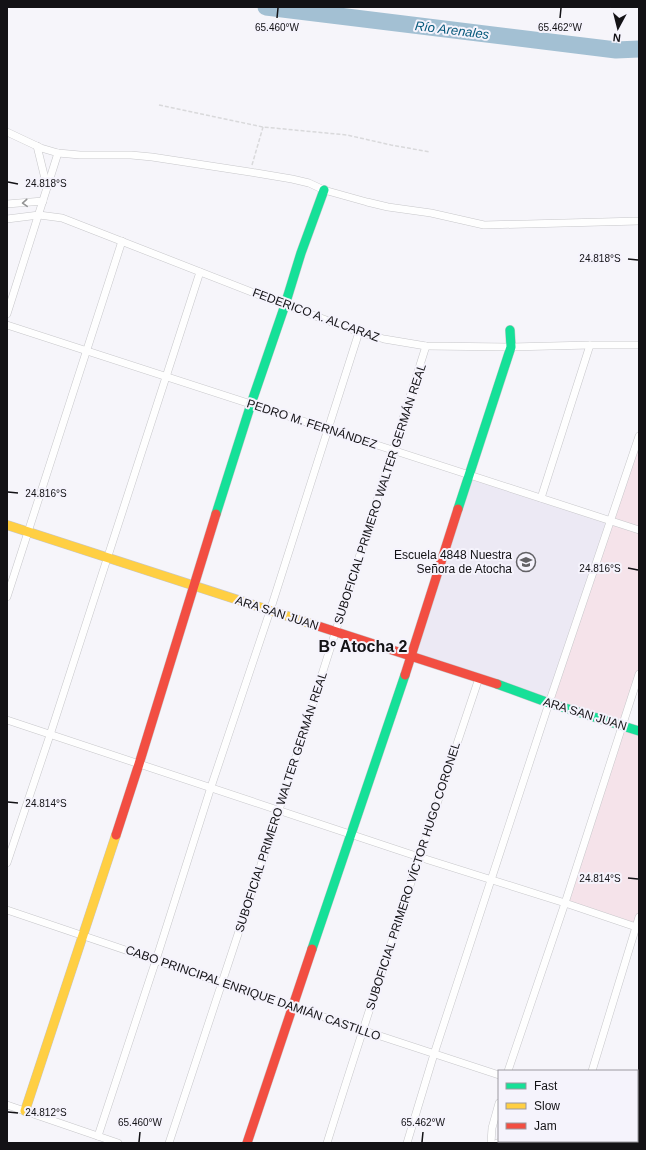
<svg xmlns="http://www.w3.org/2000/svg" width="646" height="1150" font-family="Arial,sans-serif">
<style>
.built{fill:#ece9f4}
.green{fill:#f5e3ea}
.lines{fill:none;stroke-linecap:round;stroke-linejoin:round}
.river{stroke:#a3c0d3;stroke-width:17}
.street-casing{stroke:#c7c7ca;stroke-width:8}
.fast-casing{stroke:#c7c7ca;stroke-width:10}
.slow-casing{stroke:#c7c7ca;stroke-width:10}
.jam-casing{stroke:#c7c7ca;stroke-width:10}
.path{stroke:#d9d9db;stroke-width:1.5;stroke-dasharray:4 2;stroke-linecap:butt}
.street{stroke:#fefefe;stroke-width:7}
.fast{stroke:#16e098;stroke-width:9}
.slow{stroke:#ffcf43;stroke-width:9}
.jam{stroke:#f24e42;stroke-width:9}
.oneway{stroke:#949495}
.ticks{fill:none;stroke:#131215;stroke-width:1.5}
.labels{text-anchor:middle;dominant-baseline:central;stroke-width:4;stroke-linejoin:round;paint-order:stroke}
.street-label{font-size:12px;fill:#131215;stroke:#f5f3fc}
.poi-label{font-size:12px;fill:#131215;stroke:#f5f3fc;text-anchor:end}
.water-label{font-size:13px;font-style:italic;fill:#06597b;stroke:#f5f3fc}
.district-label{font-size:16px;font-weight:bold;fill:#131215;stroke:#f5f3fc}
.ticks-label{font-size:10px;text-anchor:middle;fill:#131215;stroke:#f5f3fc;stroke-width:4;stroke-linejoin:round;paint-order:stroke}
</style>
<rect width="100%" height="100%" fill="#f6f5fa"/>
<polygon class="built" points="469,475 609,522 547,701 413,655"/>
<g class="green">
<polygon points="639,436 639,674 622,726 549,703"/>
<polygon points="622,727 639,732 639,914 635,926 566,902"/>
</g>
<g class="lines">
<polyline class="river" points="266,7 616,50 639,49"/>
<defs>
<g id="street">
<polyline points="7,132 41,148 58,153 80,155 131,155 152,157 250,172 292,179 309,183 324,190 367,202 388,207 431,213 484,225 639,221"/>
<polyline points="37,146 47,187"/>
<polyline points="7,204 43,201"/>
<polyline points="7,219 39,215 62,218 285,305 359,332 384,339 426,346 511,347 590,345 639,345"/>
<polyline points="7,314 58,153"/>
<polyline points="7,325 639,530"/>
<polyline points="541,498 590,345"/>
<polyline points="7,597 122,241"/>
<polyline points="7,720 419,857 565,903 639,928"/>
<polyline points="7,863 50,735 200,272"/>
<polyline points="7,910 362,1030 499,1075"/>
<polyline points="508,1071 565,903 639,674"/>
<polyline points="592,1071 639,917"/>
<polyline points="637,1097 639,1096"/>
<polyline points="7,1105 118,1143"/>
<polyline points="98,1136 156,960 211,787 270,611 359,332"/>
<polyline points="169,1143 279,810 426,346"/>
<path d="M327 1143C376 987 427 833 479 678"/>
<polyline points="407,1143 434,1054 549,703 639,436"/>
<polyline points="491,1143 492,1128 499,1103"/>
<polyline points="497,1143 504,1141"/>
</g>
<g id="fast">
<polyline points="458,509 511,347 510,330"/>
<polyline points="216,514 251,404 285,305 301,253 324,190"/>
<polyline points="497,684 549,703 639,731"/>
<polyline points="312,949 405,675"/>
</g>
<g id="slow">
<polyline points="7,525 318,626"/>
<polyline points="25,1111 116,835"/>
</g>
<g id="jam">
<polyline points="318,626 497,684"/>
<polyline points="405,675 458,509"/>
<polyline points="116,835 139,764 216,514"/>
<polyline points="247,1143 312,949"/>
</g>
</defs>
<use href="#street" class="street-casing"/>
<use href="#fast" class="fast-casing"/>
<use href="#slow" class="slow-casing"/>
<use href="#jam" class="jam-casing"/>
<g class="path">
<polyline points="159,105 263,127 347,135 391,145 430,152"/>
<polyline points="252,165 263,127"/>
</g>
<use href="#street" class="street"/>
<use href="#fast" class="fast"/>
<use href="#slow" class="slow"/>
<use href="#jam" class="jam"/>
</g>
<defs><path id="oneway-chevron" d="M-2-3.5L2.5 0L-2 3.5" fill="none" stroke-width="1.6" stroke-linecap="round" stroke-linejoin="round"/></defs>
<use class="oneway" href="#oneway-chevron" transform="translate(25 203) rotate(176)"/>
<path class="ticks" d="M277 18 278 8M560 18 561 8M8 182 18 184M628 259 638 260M8 492 18 493M628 568 638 570M8 802 18 803M628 878 638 879M8 1112 18 1113M139 1142 140 1132M422 1142 423 1132"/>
<defs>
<symbol id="school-ring" viewBox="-11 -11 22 22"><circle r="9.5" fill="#f5f3fc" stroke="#626165" stroke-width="1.5"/><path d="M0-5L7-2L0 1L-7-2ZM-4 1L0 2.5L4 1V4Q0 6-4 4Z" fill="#626165"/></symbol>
</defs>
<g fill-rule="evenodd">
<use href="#school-ring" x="515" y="551" width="22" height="22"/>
</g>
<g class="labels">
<g class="street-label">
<text transform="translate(316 315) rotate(20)">FEDERICO A. ALCARAZ</text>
<text transform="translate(312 424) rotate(18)">PEDRO M. FERNÁNDEZ</text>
<text transform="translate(380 494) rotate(-72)">SUBOFICIAL PRIMERO WALTER GERMÁN REAL</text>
<text transform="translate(277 613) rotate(18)">ARA SAN JUAN</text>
<text transform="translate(585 714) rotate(17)">ARA SAN JUAN</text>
<text transform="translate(281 802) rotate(-72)">SUBOFICIAL PRIMERO WALTER GERMÁN REAL</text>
<text transform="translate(413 876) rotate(-72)">SUBOFICIAL PRIMERO VÍCTOR HUGO CORONEL</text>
<text transform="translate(253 993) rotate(19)">CABO PRINCIPAL ENRIQUE DAMIÁN CASTILLO</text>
</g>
<g class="poi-label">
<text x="512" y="555">Escuela 4848 Nuestra<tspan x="512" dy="14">Señora de Atocha</tspan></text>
</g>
<g class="water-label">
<text transform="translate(452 30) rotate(7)">Río Arenales</text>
</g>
<g class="district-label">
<text x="363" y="646">Bº Atocha 2</text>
</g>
</g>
<g class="ticks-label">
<text x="277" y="31">65.460°W</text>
<text x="560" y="31">65.462°W</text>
<text x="46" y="187">24.818°S</text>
<text x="600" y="262">24.818°S</text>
<text x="46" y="497">24.816°S</text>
<text x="600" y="572">24.816°S</text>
<text x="46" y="807">24.814°S</text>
<text x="600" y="882">24.814°S</text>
<text x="46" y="1116">24.812°S</text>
<text x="140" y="1126">65.460°W</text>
<text x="423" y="1126">65.462°W</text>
</g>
<rect width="646" height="1150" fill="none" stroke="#131215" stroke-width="16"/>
<rect x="498" y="1070" width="140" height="72" fill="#f5f3fc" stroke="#9b99a0"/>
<rect x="506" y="1083" width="20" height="6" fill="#16e098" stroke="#9b99a0"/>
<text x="534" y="1090" font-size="12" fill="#131215">Fast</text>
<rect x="506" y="1103" width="20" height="6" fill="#ffcf43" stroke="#9b99a0"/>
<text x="534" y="1110" font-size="12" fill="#131215">Slow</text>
<rect x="506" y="1123" width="20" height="6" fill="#f24e42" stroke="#9b99a0"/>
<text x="534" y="1130" font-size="12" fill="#131215">Jam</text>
<g transform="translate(618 28) rotate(187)" stroke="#f5f3fc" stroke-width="3" paint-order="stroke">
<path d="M0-3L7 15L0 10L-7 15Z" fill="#131215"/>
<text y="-6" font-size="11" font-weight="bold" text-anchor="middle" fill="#131215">N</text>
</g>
</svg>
